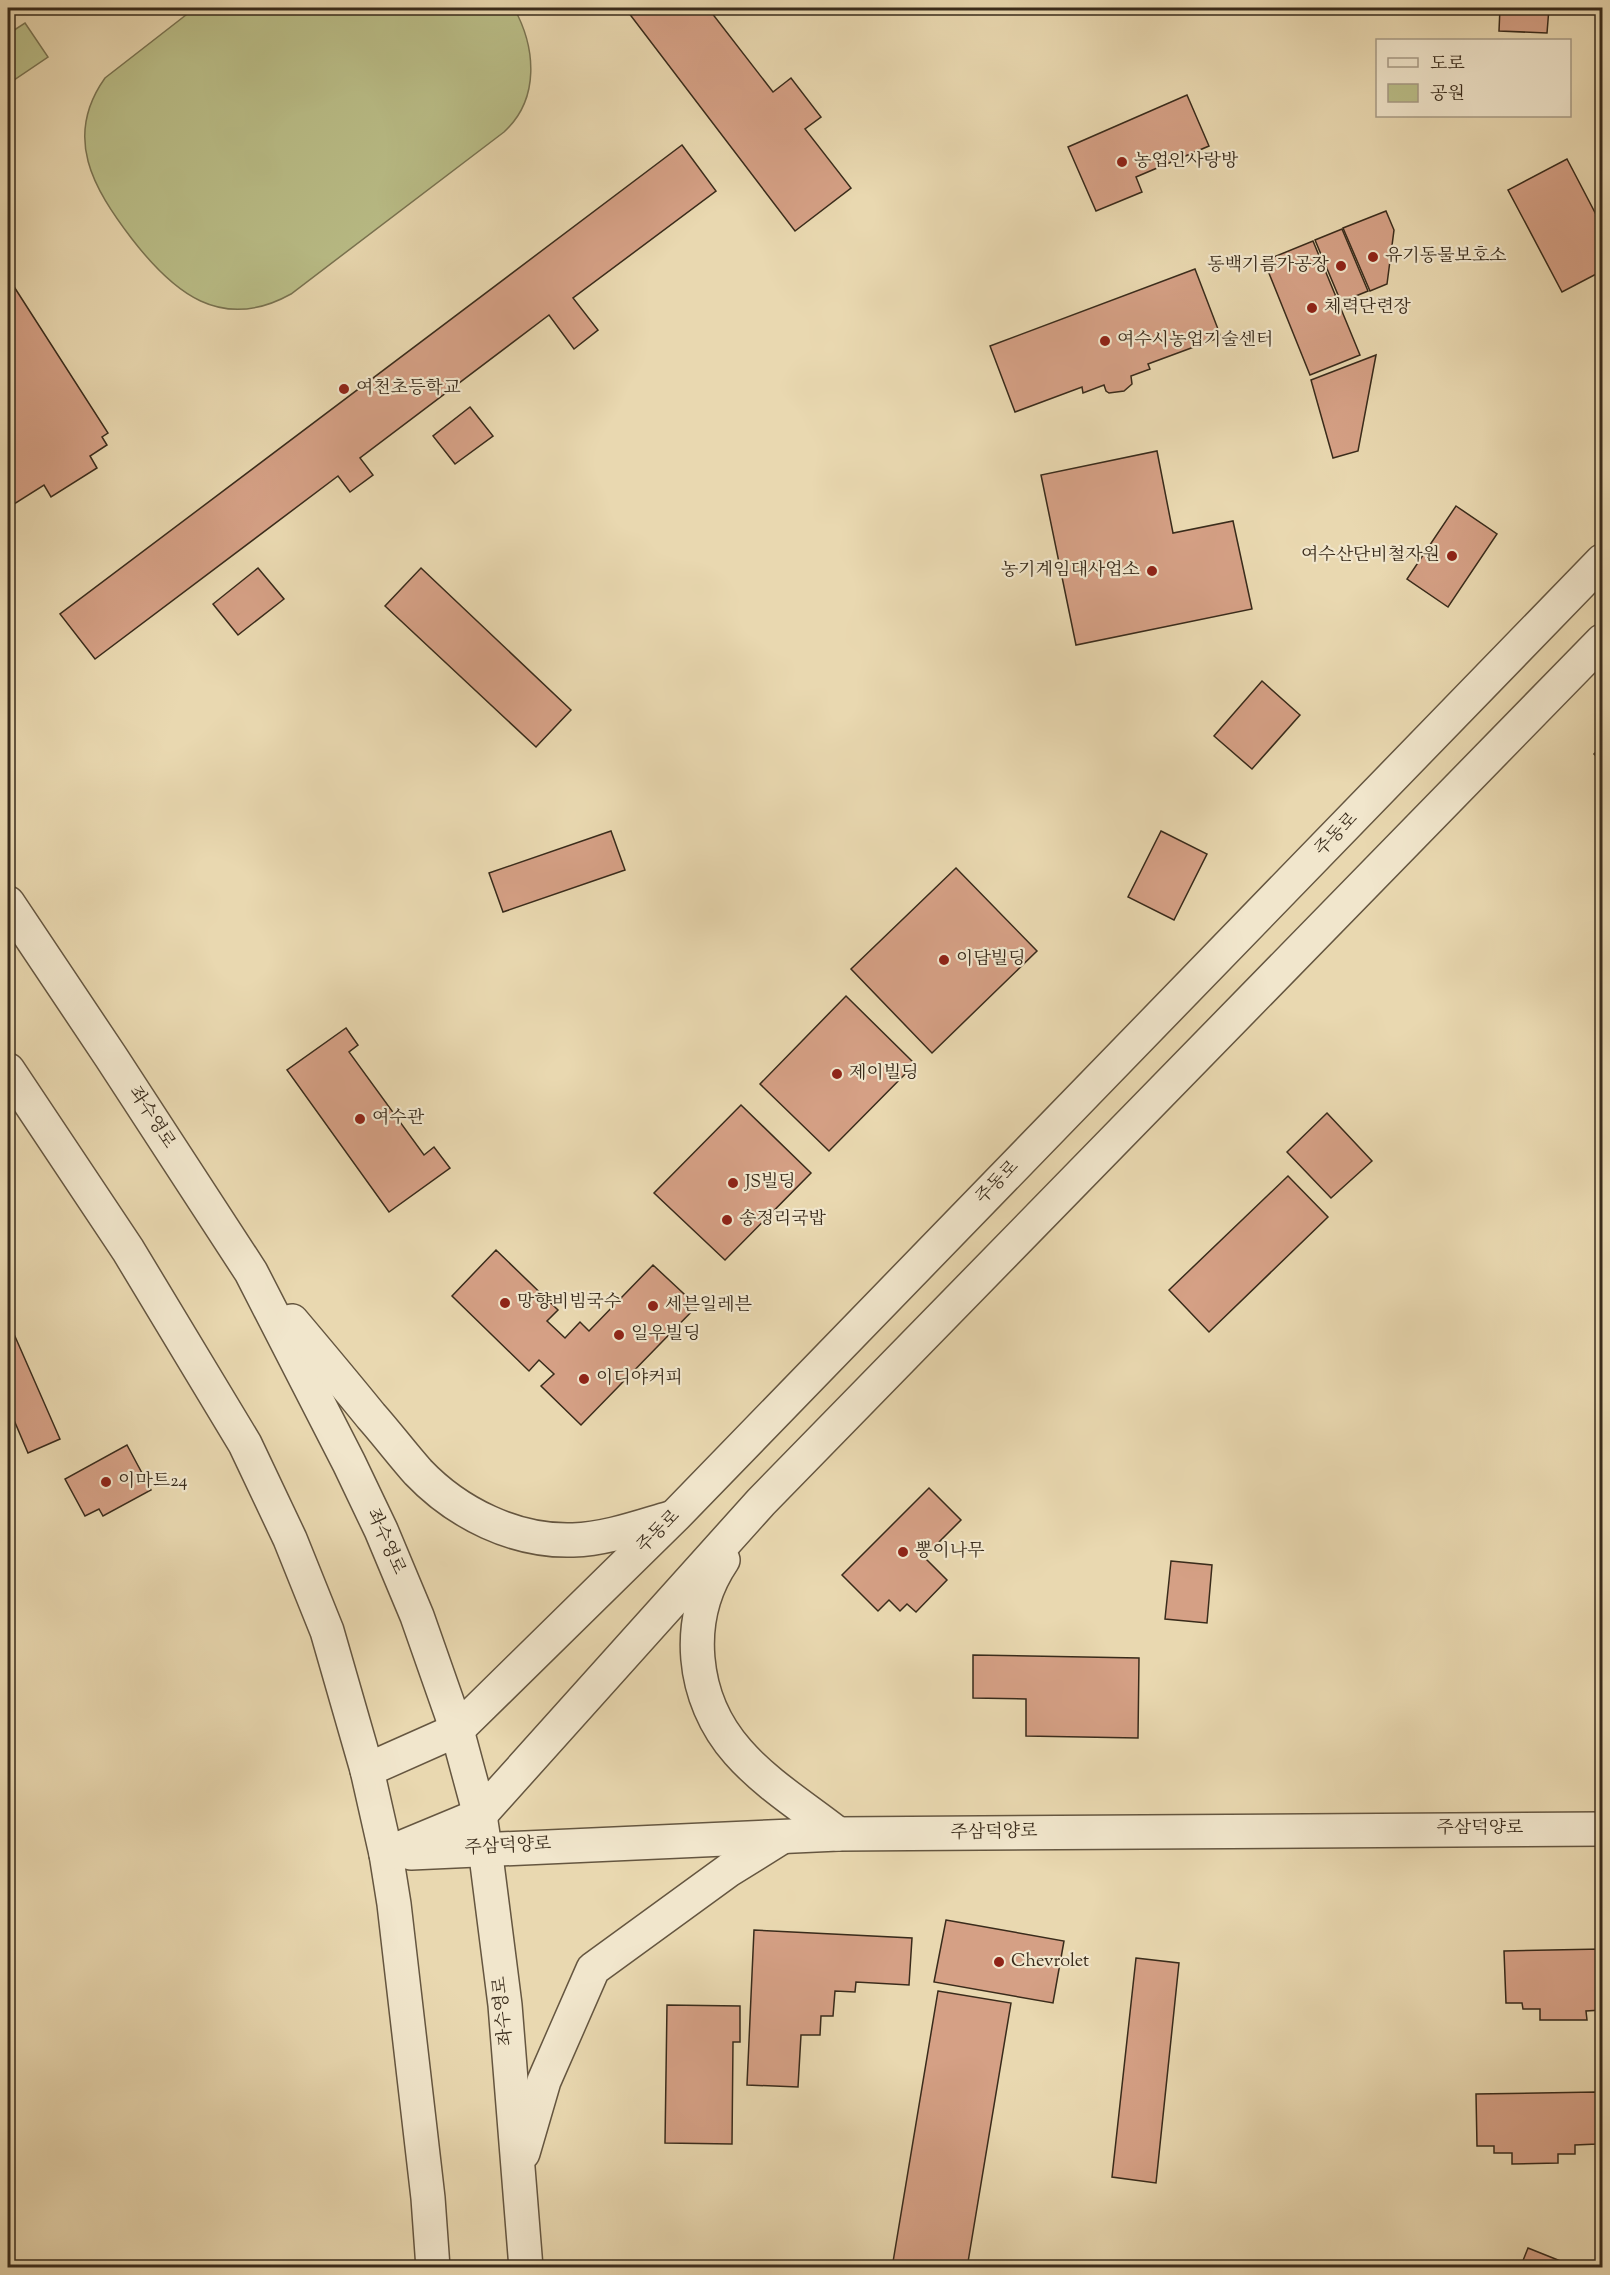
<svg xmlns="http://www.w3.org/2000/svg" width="1610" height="2275" font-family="'Sorts Mill Goudy','Noto Serif KR',serif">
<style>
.green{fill:#babe88;stroke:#7a7452;stroke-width:1.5}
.building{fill:#d5a085;stroke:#392b1b;stroke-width:1.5}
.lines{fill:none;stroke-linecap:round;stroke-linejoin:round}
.minor-casing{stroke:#655640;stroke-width:36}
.minor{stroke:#f1e6cc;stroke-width:33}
.poi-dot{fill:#8f2418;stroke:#f1e6cc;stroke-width:2}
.labels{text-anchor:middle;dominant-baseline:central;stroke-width:4.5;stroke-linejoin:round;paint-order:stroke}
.poi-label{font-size:18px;fill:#392b1b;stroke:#f1e6cc;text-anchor:start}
.street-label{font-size:18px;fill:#392b1b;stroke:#f1e6cc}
</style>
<rect width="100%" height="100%" fill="#e9d8b0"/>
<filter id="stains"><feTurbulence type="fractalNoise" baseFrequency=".00333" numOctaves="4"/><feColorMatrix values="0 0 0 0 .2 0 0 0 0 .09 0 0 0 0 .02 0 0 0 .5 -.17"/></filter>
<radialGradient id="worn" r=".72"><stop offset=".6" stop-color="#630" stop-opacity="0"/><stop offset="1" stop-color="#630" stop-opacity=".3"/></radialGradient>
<g class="green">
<path d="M195 8H514C536 48 540 99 504 132L291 294C221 333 173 292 132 239 93 188 63 137 105 78Z"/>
<polygon points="25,23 48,57 8,84 8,34"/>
</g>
<g class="building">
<polygon points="625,8 708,8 773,92 791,78 821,117 805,129 851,188 795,231"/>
<polygon points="1500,8 1549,8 1547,33 1499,31"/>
<polygon points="1187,95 1209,146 1136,177 1142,192 1096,211 1068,147"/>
<polygon points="682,145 716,191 573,298 598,330 574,349 549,315 360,458 373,475 350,492 338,476 95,659 60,614"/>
<polygon points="1567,159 1602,226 1602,271 1562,292 1508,190"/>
<polygon points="1386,211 1394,230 1387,284 1370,291 1343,228"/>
<polygon points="1342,229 1368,291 1341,302 1315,240"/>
<polygon points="1313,241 1360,355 1310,375 1264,261"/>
<polygon points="1195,269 1221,337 1148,364 1150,369 1131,376 1132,384 1124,391 1109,393 1106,391 1104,385 1083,393 1082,387 1015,412 990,346"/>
<polygon points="11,282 108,433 102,437 107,445 90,456 97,468 51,497 44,485 11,506 8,500 8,284"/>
<polygon points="1376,355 1358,451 1333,458 1311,380"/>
<polygon points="470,407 493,436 455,464 433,436"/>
<polygon points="1157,451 1173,533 1233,521 1252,609 1076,645 1041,475"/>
<polygon points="1456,506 1497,534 1448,607 1407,579"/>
<polygon points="258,568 284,599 238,635 213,604"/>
<polygon points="421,568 571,710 536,747 385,606"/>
<polygon points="1262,681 1300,715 1252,769 1214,736"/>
<polygon points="1602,746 1602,762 1594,754"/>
<polygon points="611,831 625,870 503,912 489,873"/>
<polygon points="1161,831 1207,854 1174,920 1128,897"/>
<polygon points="956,868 1037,951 932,1053 851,969"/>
<polygon points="846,996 915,1064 829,1151 760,1084"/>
<polygon points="346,1028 358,1045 349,1052 424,1155 434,1147 450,1168 389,1212 287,1070"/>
<polygon points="741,1105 811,1173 725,1260 654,1193"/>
<polygon points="1327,1113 1372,1161 1331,1198 1287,1152"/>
<polygon points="1288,1176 1328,1217 1209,1332 1169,1290"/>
<polygon points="496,1250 558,1310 547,1321 565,1338 580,1322 589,1331 653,1265 697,1306 581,1425 541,1386 554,1374 539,1360 529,1371 452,1296"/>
<polygon points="10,1325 60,1439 28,1453 8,1406 8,1326"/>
<polygon points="127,1445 151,1490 103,1516 99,1509 85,1516 65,1479"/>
<polygon points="929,1488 961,1520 924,1557 947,1580 916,1612 907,1604 900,1611 889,1600 878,1611 842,1575"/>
<polygon points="1171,1561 1212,1565 1207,1623 1165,1619"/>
<polygon points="973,1655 1139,1658 1138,1738 1026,1736 1026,1699 973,1698"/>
<polygon points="1602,1676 1602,1727 1597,1726"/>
<polygon points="946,1920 1064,1941 1053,2003 934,1982"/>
<polygon points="754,1930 912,1938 909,1985 856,1982 855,1992 835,1991 833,2016 821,2016 820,2035 801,2035 798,2087 747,2085"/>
<polygon points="1602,1949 1602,2010 1586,2011 1587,2020 1540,2020 1540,2009 1523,2009 1522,2003 1506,2003 1504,1951"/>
<polygon points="1136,1958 1179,1963 1156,2183 1112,2177"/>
<polygon points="938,1991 1011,2003 967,2268 892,2268"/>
<polygon points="667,2005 740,2006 740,2042 733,2042 732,2144 665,2143"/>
<polygon points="1596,2092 1597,2144 1575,2145 1575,2154 1558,2154 1558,2163 1512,2164 1512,2153 1494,2153 1494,2146 1477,2146 1476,2094"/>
<polygon points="1528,2248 1578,2268 1520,2268"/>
</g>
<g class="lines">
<defs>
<g id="minor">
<polyline points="8,903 111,1057 251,1272 349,1463 381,1530 417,1616 457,1730 480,1815 485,1848 505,2005 526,2268"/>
<polyline points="8,1070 128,1250 245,1444 290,1539 327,1631 367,1770 386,1854 394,1904 428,2198 433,2268"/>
<path d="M292 1321C319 1353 345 1384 371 1416 387 1434 402 1454 418 1472 457 1513 515 1542 573 1540 606 1539 639 1527 670 1518"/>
<path d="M723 1560C683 1619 691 1699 738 1752 766 1784 805 1808 838 1834"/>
<polyline points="367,1770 457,1730 675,1516 1602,561"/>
<polyline points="411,1853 838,1834 1602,1829"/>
<polyline points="386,1854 480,1815 761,1502 1602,641"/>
<polyline points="523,2153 544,2081 593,1969 729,1870 782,1837"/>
</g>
</defs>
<use href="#minor" class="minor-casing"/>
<use href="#minor" class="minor"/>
</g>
<g class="poi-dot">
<circle cx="1122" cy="162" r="6"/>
<circle cx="1373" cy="257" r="6"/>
<circle cx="1341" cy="266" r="6"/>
<circle cx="1312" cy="308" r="6"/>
<circle cx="1105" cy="341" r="6"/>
<circle cx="344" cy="389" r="6"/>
<circle cx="1452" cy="556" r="6"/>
<circle cx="1152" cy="571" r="6"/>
<circle cx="944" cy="960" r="6"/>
<circle cx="837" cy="1074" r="6"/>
<circle cx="360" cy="1119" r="6"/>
<circle cx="733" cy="1183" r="6"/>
<circle cx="727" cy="1220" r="6"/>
<circle cx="505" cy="1303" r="6"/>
<circle cx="653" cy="1306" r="6"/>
<circle cx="619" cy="1335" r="6"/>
<circle cx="584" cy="1379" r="6"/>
<circle cx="106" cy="1482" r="6"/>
<circle cx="903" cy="1552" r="6"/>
<circle cx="999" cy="1962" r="6"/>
</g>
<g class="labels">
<g class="poi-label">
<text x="1134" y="162">농업인사랑방</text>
<text x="1385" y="257">유기동물보호소</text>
<text x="1329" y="266" text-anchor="end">동백기름가공장</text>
<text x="1324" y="308">체력단련장</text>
<text x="1117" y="341">여수시농업기술센터</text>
<text x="356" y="389">여천초등학교</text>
<text x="1440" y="556" text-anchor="end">여수산단비철자원</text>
<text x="1140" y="571" text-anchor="end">농기계임대사업소</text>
<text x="956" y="960">이담빌딩</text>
<text x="849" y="1074">제이빌딩</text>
<text x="372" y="1119">여수관</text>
<text x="745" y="1183">JS빌딩</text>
<text x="739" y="1220">송정리국밥</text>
<text x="517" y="1303">망향비빔국수</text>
<text x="665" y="1306">세븐일레븐</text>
<text x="631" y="1335">일우빌딩</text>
<text x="596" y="1379">이디야커피</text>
<text x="118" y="1482">이마트24</text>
<text x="915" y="1552">뽕이나무</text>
<text x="1011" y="1962">Chevrolet</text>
</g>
<g class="street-label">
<text transform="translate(1337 835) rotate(-46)">주동로</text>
<text transform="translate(151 1118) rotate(57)">좌수영로</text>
<text transform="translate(998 1183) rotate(-46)">주동로</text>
<text transform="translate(659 1532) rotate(-45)">주동로</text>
<text transform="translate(385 1542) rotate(66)">좌수영로</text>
<text x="1480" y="1829">주삼덕양로</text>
<text transform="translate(994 1833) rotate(-1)">주삼덕양로</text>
<text transform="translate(508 1847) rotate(-3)">주삼덕양로</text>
<text transform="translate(504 2011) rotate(-96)">좌수영로</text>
</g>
</g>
<rect width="1610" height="2275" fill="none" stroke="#e9d8b0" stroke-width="30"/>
<rect x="9" y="9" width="1592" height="2257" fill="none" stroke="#392b1b" stroke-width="3"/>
<rect x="15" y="15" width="1580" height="2245" fill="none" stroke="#392b1b" stroke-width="1.5"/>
<rect x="1376" y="39" width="195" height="78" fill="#f1e6cc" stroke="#a79b85" stroke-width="1.5"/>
<rect x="1388" y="58" width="30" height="9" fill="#f1e6cc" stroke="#a79b85" stroke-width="1.5"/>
<text x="1430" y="69" font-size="18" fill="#392b1b">도로</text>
<rect x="1388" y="84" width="30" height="18" fill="#babe88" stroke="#a79b85" stroke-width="1.5"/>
<text x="1430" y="99" font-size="18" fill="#392b1b">공원</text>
<rect width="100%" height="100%" filter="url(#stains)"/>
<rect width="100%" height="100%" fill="url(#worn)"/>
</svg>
